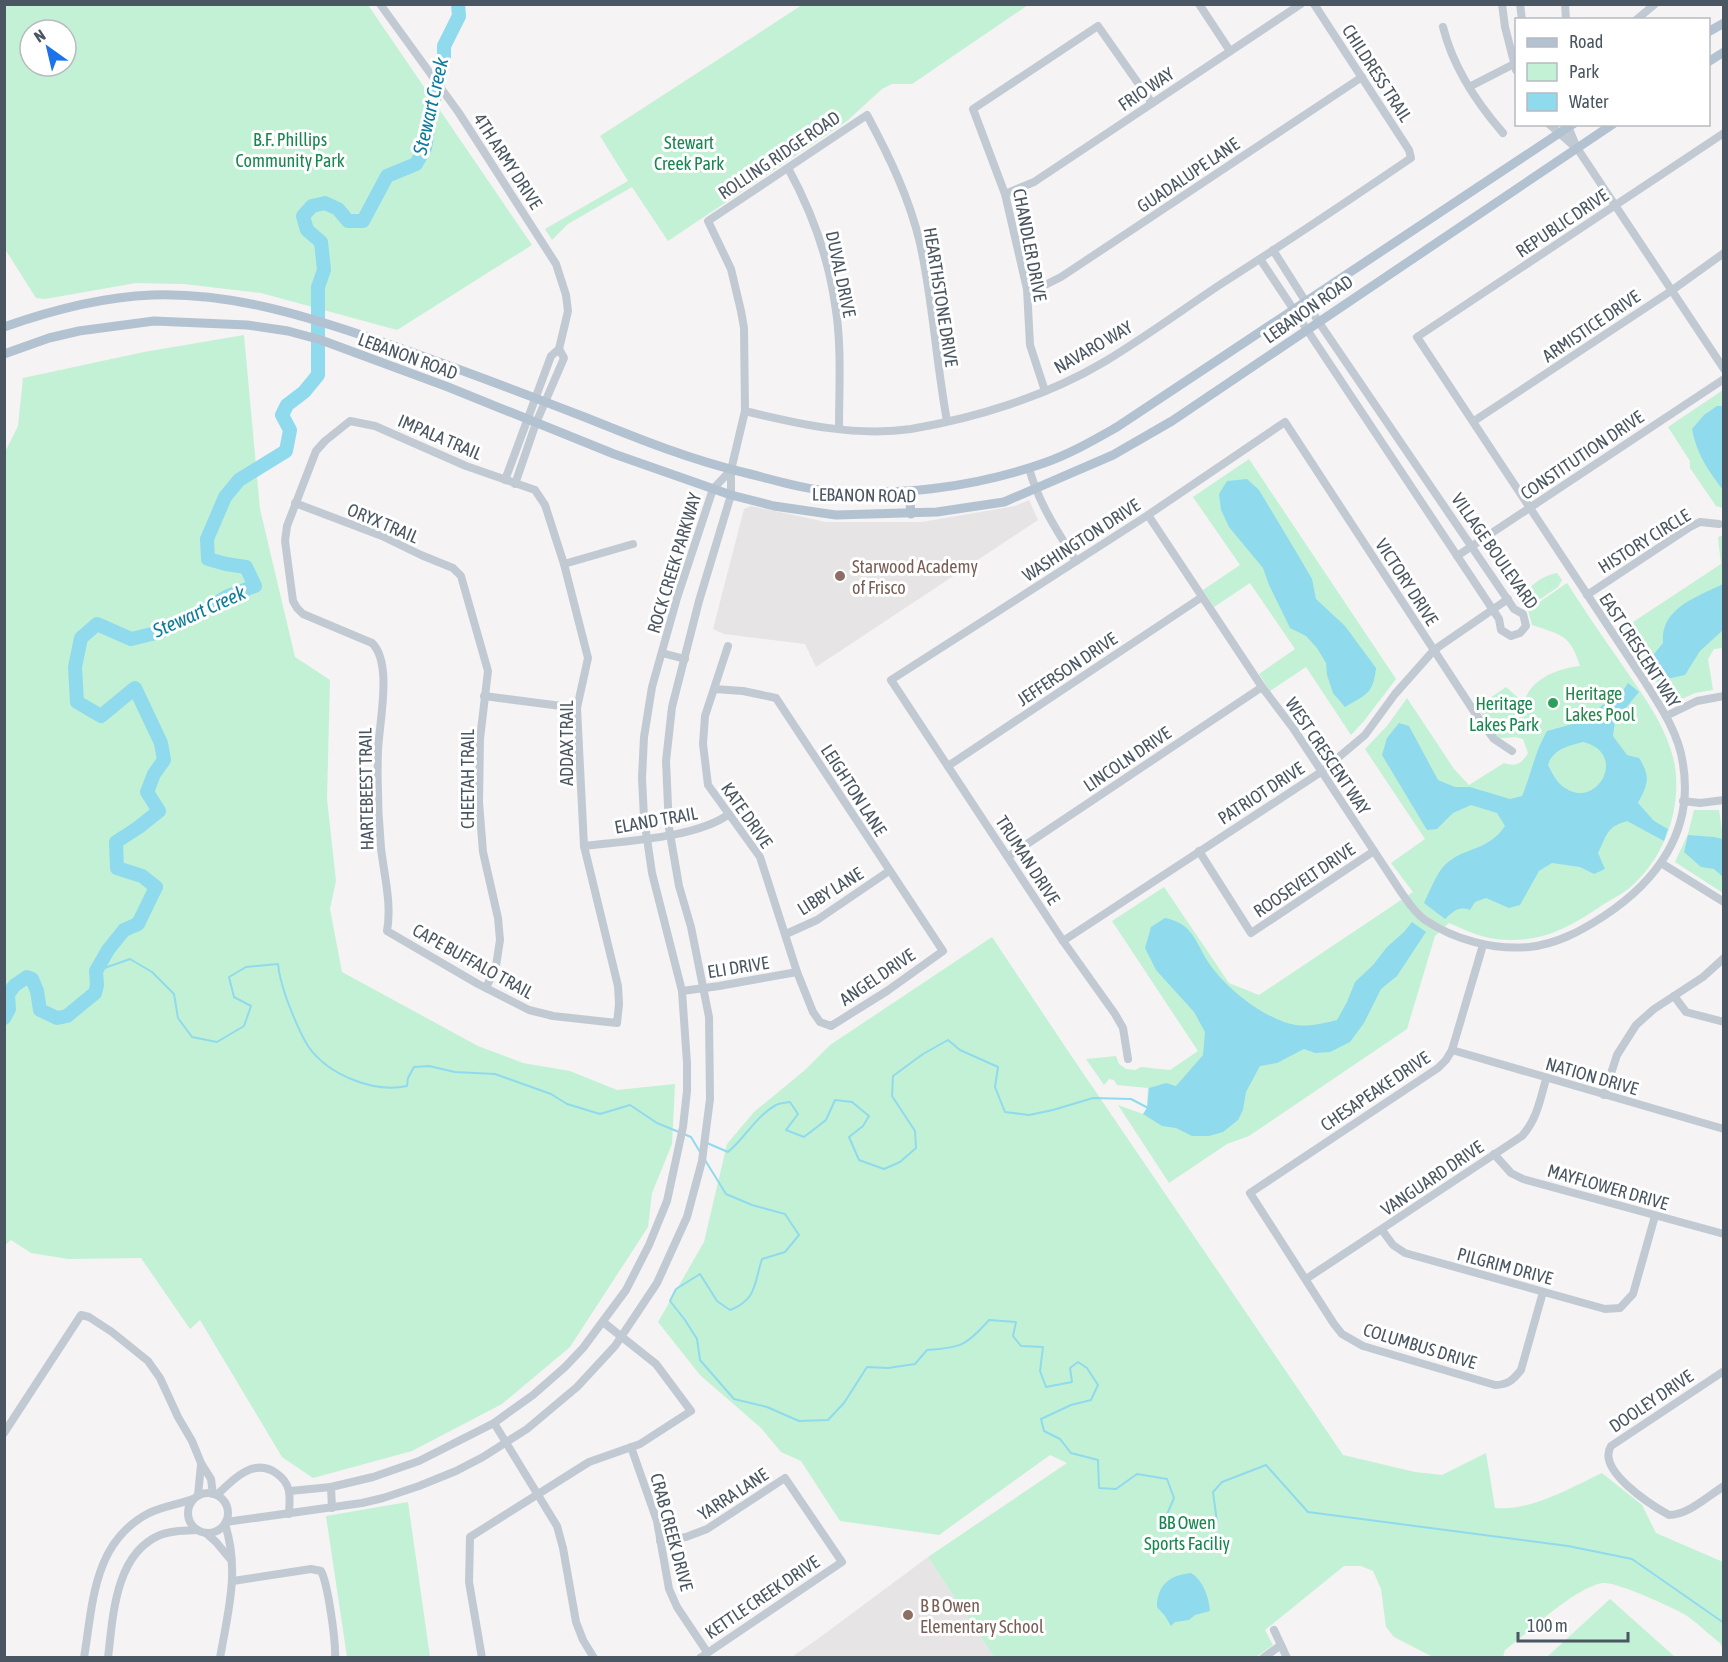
<svg xmlns="http://www.w3.org/2000/svg" width="1728" height="1662" font-family="'Asap Condensed',sans-serif">
<style>
.education{fill:#e6e4e5}
.green{fill:#c3f1d5;fill-rule:evenodd}
.water{fill:#90daee;fill-rule:evenodd}
.lines{fill:none;stroke-linecap:round;stroke-linejoin:round}
.stream{stroke:#90daee;stroke-width:2}
.river{stroke:#90daee;stroke-width:14}
.minor{stroke:#c1cad2;stroke-width:8}
.major{stroke:#b3c2d1;stroke-width:9}
.education-dot{fill:#8d6e63;stroke:#fff;stroke-width:2}
.leisure-dot{fill:#2e9e5b;stroke:#fff;stroke-width:2}
.labels{text-anchor:middle;dominant-baseline:central;stroke-width:6;stroke-linejoin:round;paint-order:stroke}
.street-label{font-size:18px;fill:#4a5661;stroke:#fff}
.park-label{font-size:18px;fill:#17864f;stroke:#fff}
.education-label{font-size:18px;fill:#785e54;stroke:#fff;text-anchor:start}
.leisure-label{font-size:18px;fill:#27864d;stroke:#fff;text-anchor:start}
.water-label{font-size:20px;font-style:italic;fill:#0c7c9b;stroke:#fff}
</style>
<rect width="100%" height="100%" fill="#f5f3f3"/>
<g class="education">
<polygon points="1029,500 1038,520 816,667 805,644 724,634 713,629 744,509 751,506 826,522 922,522 1015,506"/>
<polygon points="928,1557 994,1657 790,1658 815,1641"/>
</g>
<g class="green">
<path d="M4 5H368L532 245 397 330 261 293 184 284 136 283 45 299 36 298 5 249ZM30 30H66V66H30Z"/>
<polygon points="802,5 1028,5 912,84 892,84 882,89 847,121 668,241 632,187 568,224 552,240 545,229 628,181 600,136"/>
<polygon points="244,335 260,509 295,657 330,680 327,799 336,881 330,909 342,972 478,1046 523,1063 570,1071 617,1090 675,1084 672,1144 652,1193 648,1227 570,1347 502,1404 412,1451 313,1478 282,1457 200,1320 190,1329 141,1258 68,1259 31,1253 11,1240 5,1245 4,454 18,426 23,378 144,352"/>
<polygon points="1723,390 1723,508 1716,506 1690,468 1690,461 1668,427"/>
<polygon points="1249,459 1396,679 1364,721 1351,735 1306,667 1270,691 1259,674 1295,649 1250,583 1214,607 1203,590 1240,565 1193,497"/>
<polygon points="1723,535 1723,648 1714,649 1708,659 1713,690 1695,693 1671,704 1621,630 1721,564 1718,537"/>
<path d="M1557 573 1562 580 1558 587 1530 606 1523 597C1531 584 1542 576 1557 573Z"/>
<path d="M1567 583C1585 611 1604 639 1623 666 1644 697 1668 728 1675 766 1681 808 1666 853 1635 883 1626 892 1612 899 1601 906 1567 929 1539 944 1496 939 1479 937 1463 929 1449 923L1435 936 1407 1029 1249 1136 1227 1144 1169 1183 1118 1105 1143 1114 1147 1108 1148 1088 1117 1085 1114 1080 1109 1079 1104 1085 1086 1059 1116 1056 1119 1064 1126 1069 1135 1070 1141 1067 1170 1070 1198 1051 1112 921 1164 887 1229 983 1259 995 1413 892 1391 863 1425 839 1365 749 1387 726 1407 698 1454 769 1469 785 1504 763C1515 767 1522 764 1528 753L1523 739C1513 735 1507 739 1497 738L1477 707 1506 687 1523 702 1524 705C1527 680 1558 668 1580 666 1570 634 1561 635 1532 625L1528 610Z"/>
<polygon points="1694,810 1719,810 1723,837 1723,893 1675,862 1688,834"/>
<path d="M992 937 1068 1051 1343 1455 1415 1472 1442 1475 1486 1453 1495 1508C1532 1511 1570 1488 1602 1473L1642 1505 1656 1533 1723 1562V1649L1720 1643C1708 1634 1697 1622 1684 1614 1672 1607 1615 1581 1603 1583 1575 1587 1529 1632 1505 1650L1503 1657H1433L1394 1637 1386 1627 1381 1589 1373 1571 1361 1566H1344L1265 1630 1273 1645 1256 1657H994L928 1557 1067 1463 1050 1455 939 1535 840 1521 801 1461 781 1452 761 1428 700 1375 658 1322 704 1242 727 1144 754 1112 805 1070 830 1045Z"/>
<polygon points="408,1502 430,1657 347,1657 326,1516"/>
<polygon points="1610,1599 1675,1657 1547,1657"/>
</g>
<g class="water">
<path d="M1717 406H1723V490C1708 470 1697 455 1692 429L1704 415Z"/>
<path d="M1247 479 1259 490 1298 555 1312 579 1316 599 1345 626 1376 668C1373 695 1366 694 1345 707L1333 693 1327 675 1326 663 1317 648 1306 636 1290 628 1269 585 1263 568 1229 527 1221 510 1219 494 1227 481Z"/>
<path d="M1723 584V630L1700 651 1685 675 1657 681 1646 664 1663 643C1660 608 1697 597 1723 584Z"/>
<path d="M1628 683 1639 692 1615 721 1613 736 1627 755 1639 758C1651 777 1648 784 1638 803L1654 821 1668 829 1664 841 1627 821C1606 827 1607 835 1598 853L1605 869 1594 874 1580 867 1552 863 1539 871 1520 905 1509 908 1486 898 1475 902 1470 910C1458 906 1454 911 1445 919L1424 903C1429 893 1437 872 1445 865 1464 846 1486 853 1505 826L1497 813 1471 805 1453 813 1437 829 1427 830 1382 755 1387 738 1399 723 1409 726 1438 780 1455 787H1470L1510 799 1522 796C1531 775 1535 751 1547 731L1580 722 1624 689ZM1583 742C1629 753 1597 810 1565 788 1557 783 1552 773 1548 765 1553 749 1568 746 1583 742Z"/>
<polygon points="1688,835 1714,837 1723,839 1723,877 1714,869 1701,867 1684,852"/>
<path d="M1165 918C1195 924 1195 944 1211 966 1228 990 1266 1020 1296 1025 1310 1027 1324 1023 1337 1020L1347 1002 1355 982 1373 965 1387 947 1404 932 1412 922 1426 932 1397 976 1381 989 1364 1023 1350 1042 1330 1052 1315 1053 1304 1049 1277 1063 1260 1066 1246 1092 1243 1110 1238 1120 1223 1132 1209 1136H1192L1176 1128 1162 1126 1143 1114 1147 1108 1149 1088 1166 1083 1176 1086 1203 1055 1205 1032 1194 1012 1156 970 1145 948 1151 927Z"/>
<path d="M1191 1573C1203 1580 1209 1597 1210 1611L1195 1615 1189 1620 1175 1622 1171 1626 1165 1616 1157 1607C1157 1585 1170 1575 1191 1573Z"/>
</g>
<g class="lines">
<g class="stream">
<path d="M96 971 130 959 152 972 174 994 178 1018 192 1037 217 1042 244 1026 251 1006 234 997 229 977 246 967 278 964C279 977 283 988 287 1000 293 1015 299 1032 308 1046 328 1075 373 1093 407 1086L408 1078 414 1067 429 1066 455 1072 495 1074 551 1094 567 1104 600 1114 630 1105 657 1123 691 1137 700 1152"/>
<path d="M707 1143 728 1152C745 1138 756 1116 776 1105 779 1103 785 1103 790 1102L798 1114 786 1130 804 1137 826 1120 835 1100 852 1102 869 1116 863 1126 849 1137 859 1160 884 1169 900 1162 916 1148 915 1131 892 1096 893 1076 923 1054 948 1040 960 1050 998 1067 995 1087 1005 1112 1029 1115 1053 1110 1093 1098 1131 1099 1150 1109"/>
<path d="M705 1160 726 1194 752 1205 785 1214 799 1235 785 1252 762 1259C754 1283 757 1300 730 1310L717 1301 700 1274 676 1289 670 1301 685 1320 697 1339 700 1360 734 1399 767 1407 799 1421 828 1420 844 1403 867 1367 888 1368 915 1364 927 1350C961 1348 967 1345 989 1320L1016 1322 1013 1336 1021 1346 1043 1347 1040 1371 1046 1387 1072 1382 1070 1368 1078 1362 1087 1368 1098 1385 1091 1400 1071 1405 1041 1419 1044 1431 1060 1439 1071 1453 1098 1460 1099 1488 1116 1489 1137 1474 1167 1479 1174 1498 1165 1519 1174 1528 1206 1525 1217 1522 1213 1492 1222 1482 1266 1465 1308 1512 1568 1546 1632 1559 1724 1623"/>
</g>
<polyline class="river" points="4,1018 9,1009 8,994 15,985 27,977 32,979 37,991 40,1010 57,1018 67,1016 95,993 97,985 96,971 108,950 124,930 138,924 156,887 142,876 117,868 116,842 139,827 159,811 147,792 154,774 164,760 161,743 135,688 101,716 77,702 75,667 81,638 97,624 131,639 160,632 201,612 228,596 255,586 246,567 226,564 208,559 207,539 225,497 239,480 286,451 290,430 282,415 287,405 304,392 318,375 318,287 324,270 321,242 307,230 303,216 312,206 325,203 338,209 348,221 363,221 387,176 416,164 425,148 431,111 444,60 444,46 459,16 458,4"/>
<g class="minor">
<polyline points="380,4 459,113 556,264 566,295 568,311 559,349 551,356 505,480"/>
<polyline points="1199,4 1230,51"/>
<polyline points="1502,4 1505,27 1516,70"/>
<polyline points="1520,4 1522,20"/>
<polyline points="1565,4 1566,20"/>
<polyline points="1636,20 1655,4"/>
<path d="M1443 27C1453 67 1476 102 1503 133"/>
<polyline points="1469,87 1516,63"/>
<polyline points="1549,124 1575,147"/>
<polyline points="1567,124 1577,148 1724,369"/>
<path d="M788 168C811 210 828 256 835 304 842 345 839 388 839 429"/>
<polyline points="1005,194 1034,182 1301,4"/>
<polyline points="1260,259 1499,619 1501,630 1511,636 1520,633 1526,626 1523,614 1514,609 1318,321 1273,250"/>
<polyline points="1027,289 1041,287 1061,277 1362,77"/>
<polyline points="1045,391 1030,345 1027,289 1005,194 973,109 1098,26 1152,103"/>
<path d="M745 411C798 424 856 437 911 429 976 418 1047 396 1104 362 1144 338 1182 310 1221 284 1285 243 1348 201 1411 158L1409 150 1314 4"/>
<path d="M350 421 375 426 466 466 535 490 545 505 564 564 588 658 577 708 584 846 618 986 619 1004 617 1023 553 1016 529 1010 478 984 387 931C392 904 384 875 381 848 378 816 377 783 378 751 379 723 393 663 372 643L303 614 297 608 293 601 285 541 287 526 316 451 325 441Z"/>
<polyline points="1474,421 1671,291 1724,253"/>
<path d="M1029 468C1038 502 1057 531 1076 561"/>
<polyline points="515,484 536,423 564,358 559,349"/>
<polyline points="295,503 382,536 421,555 453,568 461,576 488,671 480,739 479,802 483,852 498,918 500,940 496,966 486,988"/>
<path d="M1148 515 1262 687 1293 728 1401 892C1408 902 1415 913 1425 920 1455 940 1493 950 1529 947 1557 944 1581 931 1604 916 1657 881 1694 831 1683 764 1679 734 1661 707 1645 682L1417 337 1724 133"/>
<polyline points="1457,556 1724,379"/>
<polyline points="564,564 633,544"/>
<polyline points="1587,595 1690,527 1700,522 1719,524"/>
<polyline points="662,653 685,659"/>
<polyline points="714,689 743,691 776,698 943,951 887,991 831,1026 820,1022 813,1012 797,972 760,857 708,785 703,744 705,716 728,646"/>
<polyline points="484,696 577,708"/>
<polyline points="1666,716 1697,701 1724,696"/>
<polyline points="948,766 1202,597"/>
<polyline points="1683,801 1700,803 1724,800"/>
<path d="M584 846C625 841 697 838 729 814"/>
<polyline points="1199,851 1251,933 1374,851"/>
<polyline points="1009,856 1262,687"/>
<polyline points="1661,863 1724,902"/>
<polyline points="786,934 817,920 889,871"/>
<polyline points="1063,941 1321,772 1365,735 1395,694 1434,650 1508,599"/>
<path d="M1483 945 1452 1050 1446 1060 1438 1068 1250 1193 1334 1324 1342 1334 1363 1346 1495 1385C1508 1385 1513 1380 1521 1370L1543 1292"/>
<polyline points="682,991 719,986 797,972"/>
<polyline points="1674,996 1686,1012 1724,1022"/>
<polyline points="1452,1050 1724,1129"/>
<polyline points="1128,1059 1123,1028 1115,1014 1063,941 891,680 1148,515 1285,422 1477,716 1494,739 1512,751"/>
<polyline points="1604,1095 1617,1055 1636,1025 1654,1009 1703,977 1724,958"/>
<polyline points="1494,1154 1511,1173 1523,1179 1724,1234"/>
<polyline points="1382,1230 1393,1245 1405,1253 1605,1309 1620,1308 1633,1294 1655,1216"/>
<path d="M1306 1279 1522 1136C1537 1119 1540 1100 1546 1079"/>
<path d="M1724 1371 1611 1446C1596 1470 1651 1505 1669 1515 1688 1515 1708 1496 1724 1486"/>
<polyline points="494,1423 557,1526 563,1548 576,1622 583,1640 594,1658"/>
<polyline points="4,1433 81,1315 89,1317 112,1332 148,1361 160,1378 178,1417 192,1441 201,1463 211,1479 213,1494"/>
<polyline points="631,1447 657,1521 669,1589 677,1607 707,1652"/>
<polyline points="331,1487 332,1508"/>
<polyline points="290,1491 331,1487 373,1477 419,1461 494,1423 533,1395 565,1367 583,1348 626,1290 649,1245 667,1201 683,1127 687,1091 687,1063 682,991 652,873 644,818 642,778 644,737 652,687 677,598 713,489 731,470"/>
<circle cx="208" cy="1513" r="20"/>
<polyline points="198,1495 201,1465"/>
<path d="M217 1495C232 1480 254 1457 276 1473 292 1484 290 1496 289 1514"/>
<path d="M226 1522 362 1503 383 1498 419 1486 456 1471 483 1457 527 1429 577 1387 615 1346 657 1283 687 1217 702 1161 710 1099 709 1017 691 927 679 886 669 828 666 761 672 707 699 601 731 495V470L745 411 744 328 741 311 731 269 708 221 867 115C889 156 909 197 920 243 933 301 936 362 947 421"/>
<polyline points="206,1533 216,1542 231,1560"/>
<polyline points="660,1541 686,1537 707,1529 785,1478 842,1562 700,1658"/>
<path d="M233 1581 311 1569 321 1571C328 1584 336 1642 335 1658"/>
<polyline points="1274,1630 1287,1658"/>
<path d="M84 1658C93 1603 93 1542 149 1513 162 1507 179 1504 193 1499"/>
<path d="M108 1658C113 1616 115 1554 160 1535 172 1530 184 1531 197 1530"/>
<path d="M220 1658C228 1611 240 1571 225 1524"/>
<polyline points="482,1658 469,1582 470,1537 589,1462 640,1444 691,1411 656,1364 603,1322"/>
<polyline points="1263,1658 1281,1645"/>
</g>
<g class="major">
<polyline points="1708,32 1724,23"/>
<polyline points="1708,62 1724,52"/>
<path d="M4 327C52 310 101 297 152 295 232 292 310 317 385 343 452 366 520 392 587 418 639 439 691 460 746 473 771 479 795 487 820 490 895 497 973 488 1044 463 1070 454 1094 440 1117 427L1573 124"/>
<polyline points="4,354 49,338 79,331 154,321 247,325 288,331 321,340 448,387 614,454 731,495 774,506 836,515 937,512 1004,502 1113,455 1172,421 1613,124"/>
<polyline points="909,491 911,514"/>
</g>
</g>
<g class="education-dot">
<circle cx="840" cy="576" r="6"/>
<circle cx="908" cy="1615" r="6"/>
</g>
<circle class="leisure-dot" cx="1553" cy="703" r="6"/>
<g class="labels">
<g class="street-label">
<text transform="translate(1377 73) rotate(57)">CHILDRESS TRAIL</text>
<text transform="translate(1146 89) rotate(-34)">FRIO WAY</text>
<text transform="translate(779 155) rotate(-34)">ROLLING RIDGE ROAD</text>
<text transform="translate(508 161) rotate(57)">4TH ARMY DRIVE</text>
<text transform="translate(1188 175) rotate(-34)">GUADALUPE LANE</text>
<text transform="translate(1562 223) rotate(-34)">REPUBLIC DRIVE</text>
<text transform="translate(1030 245) rotate(79)">CHANDLER DRIVE</text>
<text transform="translate(841 274) rotate(78)">DUVAL DRIVE</text>
<text transform="translate(941 297) rotate(81)">HEARTHSTONE DRIVE</text>
<text transform="translate(1308 309) rotate(-35)">LEBANON ROAD</text>
<text transform="translate(1591 326) rotate(-34)">ARMISTICE DRIVE</text>
<text transform="translate(1093 347) rotate(-30)">NAVARO WAY</text>
<text transform="translate(408 356) rotate(20)">LEBANON ROAD</text>
<text transform="translate(440 437) rotate(23)">IMPALA TRAIL</text>
<text transform="translate(1582 455) rotate(-34)">CONSTITUTION DRIVE</text>
<text transform="translate(864 495) rotate(1)">LEBANON ROAD</text>
<text transform="translate(383 523) rotate(23)">ORYX TRAIL</text>
<text transform="translate(1081 540) rotate(-33)">WASHINGTON DRIVE</text>
<text transform="translate(1644 541) rotate(-32)">HISTORY CIRCLE</text>
<text transform="translate(1495 551) rotate(55)">VILLAGE BOULEVARD</text>
<text transform="translate(674 563) rotate(-73)">ROCK CREEK PARKWAY</text>
<text transform="translate(1407 582) rotate(57)">VICTORY DRIVE</text>
<text transform="translate(1640 650) rotate(57)">EAST CRESCENT WAY</text>
<text transform="translate(1067 669) rotate(-34)">JEFFERSON DRIVE</text>
<text transform="translate(566 743) rotate(-90)">ADDAX TRAIL</text>
<text transform="translate(1328 756) rotate(56)">WEST CRESCENT WAY</text>
<text transform="translate(1127 759) rotate(-34)">LINCOLN DRIVE</text>
<text transform="translate(467 779) rotate(-90)">CHEETAH TRAIL</text>
<text transform="translate(366 789) rotate(-91)">HARTEBEEST TRAIL</text>
<text transform="translate(854 790) rotate(57)">LEIGHTON LANE</text>
<text transform="translate(1261 793) rotate(-33)">PATRIOT DRIVE</text>
<text transform="translate(747 815) rotate(55)">KATE DRIVE</text>
<text transform="translate(656 820) rotate(-10)">ELAND TRAIL</text>
<text transform="translate(1028 860) rotate(57)">TRUMAN DRIVE</text>
<text transform="translate(1304 880) rotate(-34)">ROOSEVELT DRIVE</text>
<text transform="translate(830 891) rotate(-32)">LIBBY LANE</text>
<text transform="translate(473 961) rotate(29)">CAPE BUFFALO TRAIL</text>
<text transform="translate(738 967) rotate(-9)">ELI DRIVE</text>
<text transform="translate(877 977) rotate(-34)">ANGEL DRIVE</text>
<text transform="translate(1592 1076) rotate(16)">NATION DRIVE</text>
<text transform="translate(1375 1091) rotate(-34)">CHESAPEAKE DRIVE</text>
<text transform="translate(1432 1178) rotate(-34)">VANGUARD DRIVE</text>
<text transform="translate(1608 1187) rotate(16)">MAYFLOWER DRIVE</text>
<text transform="translate(1505 1266) rotate(15)">PILGRIM DRIVE</text>
<text transform="translate(1420 1346) rotate(17)">COLUMBUS DRIVE</text>
<text transform="translate(1651 1401) rotate(-34)">DOOLEY DRIVE</text>
<text transform="translate(733 1494) rotate(-33)">YARRA LANE</text>
<text transform="translate(672 1532) rotate(75)">CRAB CREEK DRIVE</text>
<text transform="translate(762 1597) rotate(-34)">KETTLE CREEK DRIVE</text>
</g>
<g class="park-label">
<text x="290" y="139">B.F. Phillips<tspan x="290" dy="21">Community Park</tspan></text>
<text x="689" y="142">Stewart<tspan x="689" dy="21">Creek Park</tspan></text>
<text x="1504" y="703">Heritage<tspan x="1504" dy="21">Lakes Park</tspan></text>
<text x="1187" y="1522">BB Owen<tspan x="1187" dy="21">Sports Faciliy</tspan></text>
</g>
<g class="education-label">
<text x="852" y="566">Starwood Academy<tspan x="852" dy="21">of Frisco</tspan></text>
<text x="920" y="1605">B B Owen<tspan x="920" dy="21">Elementary School</tspan></text>
</g>
<g class="leisure-label">
<text x="1565" y="693">Heritage<tspan x="1565" dy="21">Lakes Pool</tspan></text>
</g>
<g class="water-label">
<text transform="translate(430 106) rotate(-77)">Stewart Creek</text>
<text transform="translate(199 611) rotate(-24)">Stewart Creek</text>
</g>
</g>
<rect width="1728" height="1662" fill="none" stroke="#4a5661" stroke-width="12"/>
<rect x="1515" y="18" width="195" height="108" fill="#ffffff" stroke="#b7bbc0" stroke-width="1.5"/>
<rect x="1527" y="38" width="30" height="9" fill="#b3c2d1" stroke="#b7bbc0" stroke-width="1.5"/>
<text x="1569" y="48" font-size="18" fill="#4a5661">Road</text>
<rect x="1527" y="63" width="30" height="18" fill="#c3f1d5" stroke="#b7bbc0" stroke-width="1.5"/>
<text x="1569" y="78" font-size="18" fill="#4a5661">Park</text>
<rect x="1527" y="93" width="30" height="18" fill="#90daee" stroke="#b7bbc0" stroke-width="1.5"/>
<text x="1569" y="108" font-size="18" fill="#4a5661">Water</text>
<g transform="translate(48 48) rotate(326)"><circle r="28" fill="#ffffff" stroke="#b7bbc0" stroke-width="1.5"/>
<path d="M0-4.5L10 22L0 15L-10 22Z" fill="#1a73e8"/>
<text y="-9" font-size="16" font-weight="bold" text-anchor="middle" fill="#4a5661">N</text>
</g>
<path d="M1518 1632v9h110v-9" fill="none" stroke="#4a5661" stroke-width="3"/>
<text x="1527" y="1632" font-size="18" fill="#4a5661" stroke="#ffffff" stroke-width="4.5" paint-order="stroke">100 m</text>
</svg>
